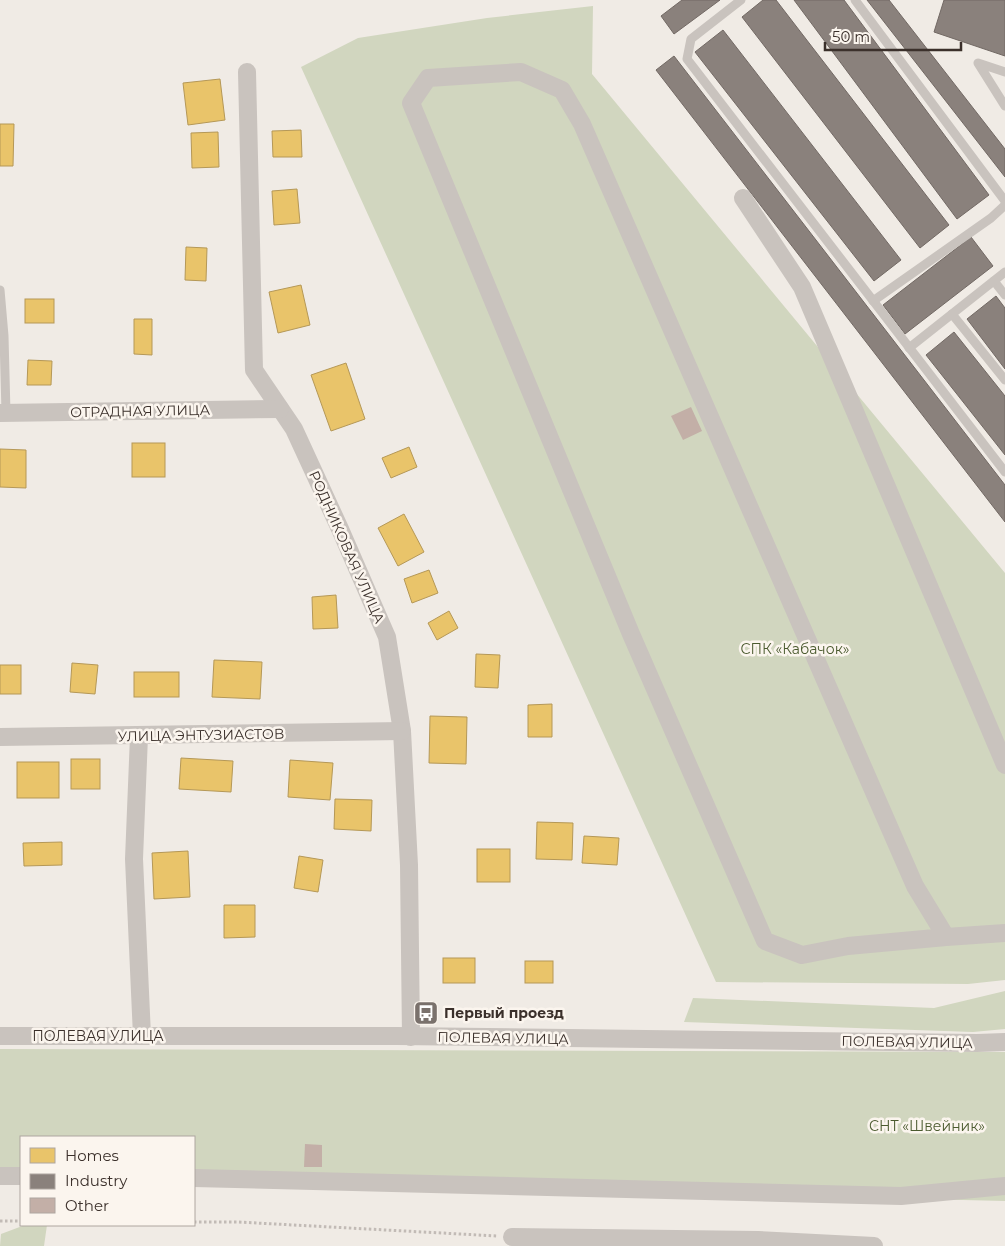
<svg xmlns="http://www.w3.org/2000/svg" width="1005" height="1246" font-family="Montserrat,sans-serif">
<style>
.green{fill:#d1d6bf}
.homes{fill:#e9c46a;stroke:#b59857}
.industry{fill:#8a817c;stroke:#726964}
.building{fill:#c3afa7}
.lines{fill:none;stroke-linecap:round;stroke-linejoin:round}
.path{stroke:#c2bbb6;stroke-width:3;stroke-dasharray:2.5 2.5;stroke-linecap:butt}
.service{stroke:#c9c3be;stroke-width:9}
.minor{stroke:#c9c3be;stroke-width:18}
.labels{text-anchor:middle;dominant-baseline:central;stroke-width:5;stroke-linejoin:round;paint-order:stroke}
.street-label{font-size:14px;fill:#3b302b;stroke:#fbf5ee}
.park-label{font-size:14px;fill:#4a5a2e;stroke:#fbf5ee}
.poi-label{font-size:14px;font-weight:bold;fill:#3b302b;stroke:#fbf5ee;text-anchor:start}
</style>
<rect width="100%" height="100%" fill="#f0ebe5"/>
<g class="green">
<polygon points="593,6 592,74 1005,573 1005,980 968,984 716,982 301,67 358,38 487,18"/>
<polygon points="1005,991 1005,1029 973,1032 684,1022 693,998 934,1008"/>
<polygon points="0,1049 1005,1052 1005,1201 194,1182 194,1137 21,1137 21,1178 0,1178"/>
<polygon points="25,1225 47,1225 44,1246 0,1246 1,1234"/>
</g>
<g class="homes">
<polygon points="220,79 225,120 188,125 183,83"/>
<polygon points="0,124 14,124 13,166 0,166"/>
<polygon points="301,130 302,157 273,157 272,131"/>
<polygon points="218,132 219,167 192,168 191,133"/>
<polygon points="297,189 300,223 274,225 272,191"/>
<polygon points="186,247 207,248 206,281 185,280"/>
<polygon points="301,285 310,325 278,333 269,292"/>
<rect x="25" y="299" width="29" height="24"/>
<polygon points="134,319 152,319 152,355 134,354"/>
<polygon points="28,360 52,361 51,385 27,385"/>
<polygon points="346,363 365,419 331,431 311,375"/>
<rect x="132" y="443" width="33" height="34"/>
<polygon points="409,447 417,467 391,478 382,458"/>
<polygon points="0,449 26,450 26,488 0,487"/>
<polygon points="404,514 424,552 398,566 378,528"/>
<polygon points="429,570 438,593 412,603 404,579"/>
<polygon points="336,595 338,628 313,629 312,597"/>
<polygon points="449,611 458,628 437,640 428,623"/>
<polygon points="476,654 500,655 498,688 475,687"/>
<polygon points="214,660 262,662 260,699 212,697"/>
<polygon points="72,663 98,665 95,694 70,692"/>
<rect x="0" y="665" width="21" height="29"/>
<rect x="134" y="672" width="45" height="25"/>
<polygon points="552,704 552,737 528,737 528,705"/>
<polygon points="430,716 467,717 466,764 429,763"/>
<polygon points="181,758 233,761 231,792 179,789"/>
<rect x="71" y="759" width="29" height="30"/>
<polygon points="290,760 333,763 330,800 288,797"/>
<rect x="17" y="762" width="42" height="36"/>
<polygon points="335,799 372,800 371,831 334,829"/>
<polygon points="537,822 573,823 572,860 536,859"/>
<polygon points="584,836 619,838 617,865 582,863"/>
<polygon points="62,842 62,865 24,866 23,843"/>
<rect x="477" y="849" width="33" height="33"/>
<polygon points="188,851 190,897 154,899 152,853"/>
<polygon points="299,856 323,860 318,892 294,888"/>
<polygon points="224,905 255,905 255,937 224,938"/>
<rect x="443" y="958" width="32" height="25"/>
<rect x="525" y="961" width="28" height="22"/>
</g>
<g class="industry">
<polygon points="682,0 720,0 674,34 661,16"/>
<polygon points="763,0 776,0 949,225 920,248 742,17"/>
<polygon points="794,0 844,0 989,195 957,219"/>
<polygon points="867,0 889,0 1005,149 1005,177"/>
<polygon points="944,0 1005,0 1005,56 934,32"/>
<polygon points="723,30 901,260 874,281 695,52"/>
<polygon points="674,56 1005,485 1005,522 656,70"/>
<polygon points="971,237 993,266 905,334 883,305"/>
<polygon points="996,296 1005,308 1005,369 967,319"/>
<polygon points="954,332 1005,396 1005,455 926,355"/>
</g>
<g class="building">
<polygon points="691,407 702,431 683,440 671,416"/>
<polygon points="305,1144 322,1145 322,1167 304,1167"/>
</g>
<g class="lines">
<g class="path">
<polyline points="0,1221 21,1221"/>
<polyline points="194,1222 238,1222 497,1236"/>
</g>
<g class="service">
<polyline points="741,0 691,39 687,59 1005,472"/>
<polyline points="855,0 1005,201"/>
<polyline points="1005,72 978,63 1005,106"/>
<polyline points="994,281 1005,295"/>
<polyline points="0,290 4,336 6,413"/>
<polyline points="873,301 991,218 1005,205"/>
<polyline points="952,314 1005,380"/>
<polyline points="909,348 1005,272"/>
</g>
<g class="minor">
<polyline points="247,72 254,370 294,429 340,529 387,637 402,731 409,865 411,1037"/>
<polyline points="743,198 802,287 1005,765"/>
<polyline points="0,413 280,409"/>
<polyline points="139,736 134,859 142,1036"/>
<polyline points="0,737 402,731"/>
<polyline points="946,937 915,886 582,124 562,90 521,72 428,78 411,103 631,634 765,941 802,955 848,946 946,937 1005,933"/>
<polyline points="0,1036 397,1036 977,1043 1005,1042"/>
<polyline points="0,1176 21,1176"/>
<polyline points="194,1178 901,1196 1005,1186"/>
<polyline points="512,1237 758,1240 874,1246"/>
</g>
</g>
<defs>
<symbol id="bus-square" viewBox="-11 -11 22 22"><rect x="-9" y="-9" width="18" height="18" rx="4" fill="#7a716c" stroke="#fbf5ee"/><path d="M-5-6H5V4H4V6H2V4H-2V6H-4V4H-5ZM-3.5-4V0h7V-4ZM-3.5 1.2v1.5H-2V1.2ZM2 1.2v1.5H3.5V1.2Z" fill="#fff"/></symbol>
</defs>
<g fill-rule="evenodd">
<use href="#bus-square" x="412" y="999" width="28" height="28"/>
</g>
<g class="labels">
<g class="street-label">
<text transform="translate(140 411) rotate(-1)">ОТРАДНАЯ УЛИЦА</text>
<text transform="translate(347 547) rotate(66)">РОДНИКОВАЯ УЛИЦА</text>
<text transform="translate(201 735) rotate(-1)">УЛИЦА ЭНТУЗИАСТОВ</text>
<text x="98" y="1036">ПОЛЕВАЯ УЛИЦА</text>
<text transform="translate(503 1038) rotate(1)">ПОЛЕВАЯ УЛИЦА</text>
<text transform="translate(907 1042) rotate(1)">ПОЛЕВАЯ УЛИЦА</text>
</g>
<g class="park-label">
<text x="795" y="649">СПК «Кабачок»</text>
<text x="927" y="1126">СНТ «Швейник»</text>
</g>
<g class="poi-label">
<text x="444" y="1013">Первый проезд</text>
</g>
</g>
<rect x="20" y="1136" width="175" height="90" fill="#fbf5ee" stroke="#aea6a0"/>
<rect x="30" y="1148" width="25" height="15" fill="#e9c46a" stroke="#aea6a0"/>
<text x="65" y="1161" font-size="15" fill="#3b302b">Homes</text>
<rect x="30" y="1174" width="25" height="15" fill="#8a817c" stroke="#aea6a0"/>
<text x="65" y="1186" font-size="15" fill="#3b302b">Industry</text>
<rect x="30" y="1198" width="25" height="15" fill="#c3afa7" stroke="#aea6a0"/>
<text x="65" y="1211" font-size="15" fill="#3b302b">Other</text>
<path d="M825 42v8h136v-8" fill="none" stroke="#3b302b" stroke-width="2.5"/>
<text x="832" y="42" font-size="15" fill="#3b302b" stroke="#fbf5ee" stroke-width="4" paint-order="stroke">50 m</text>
</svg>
